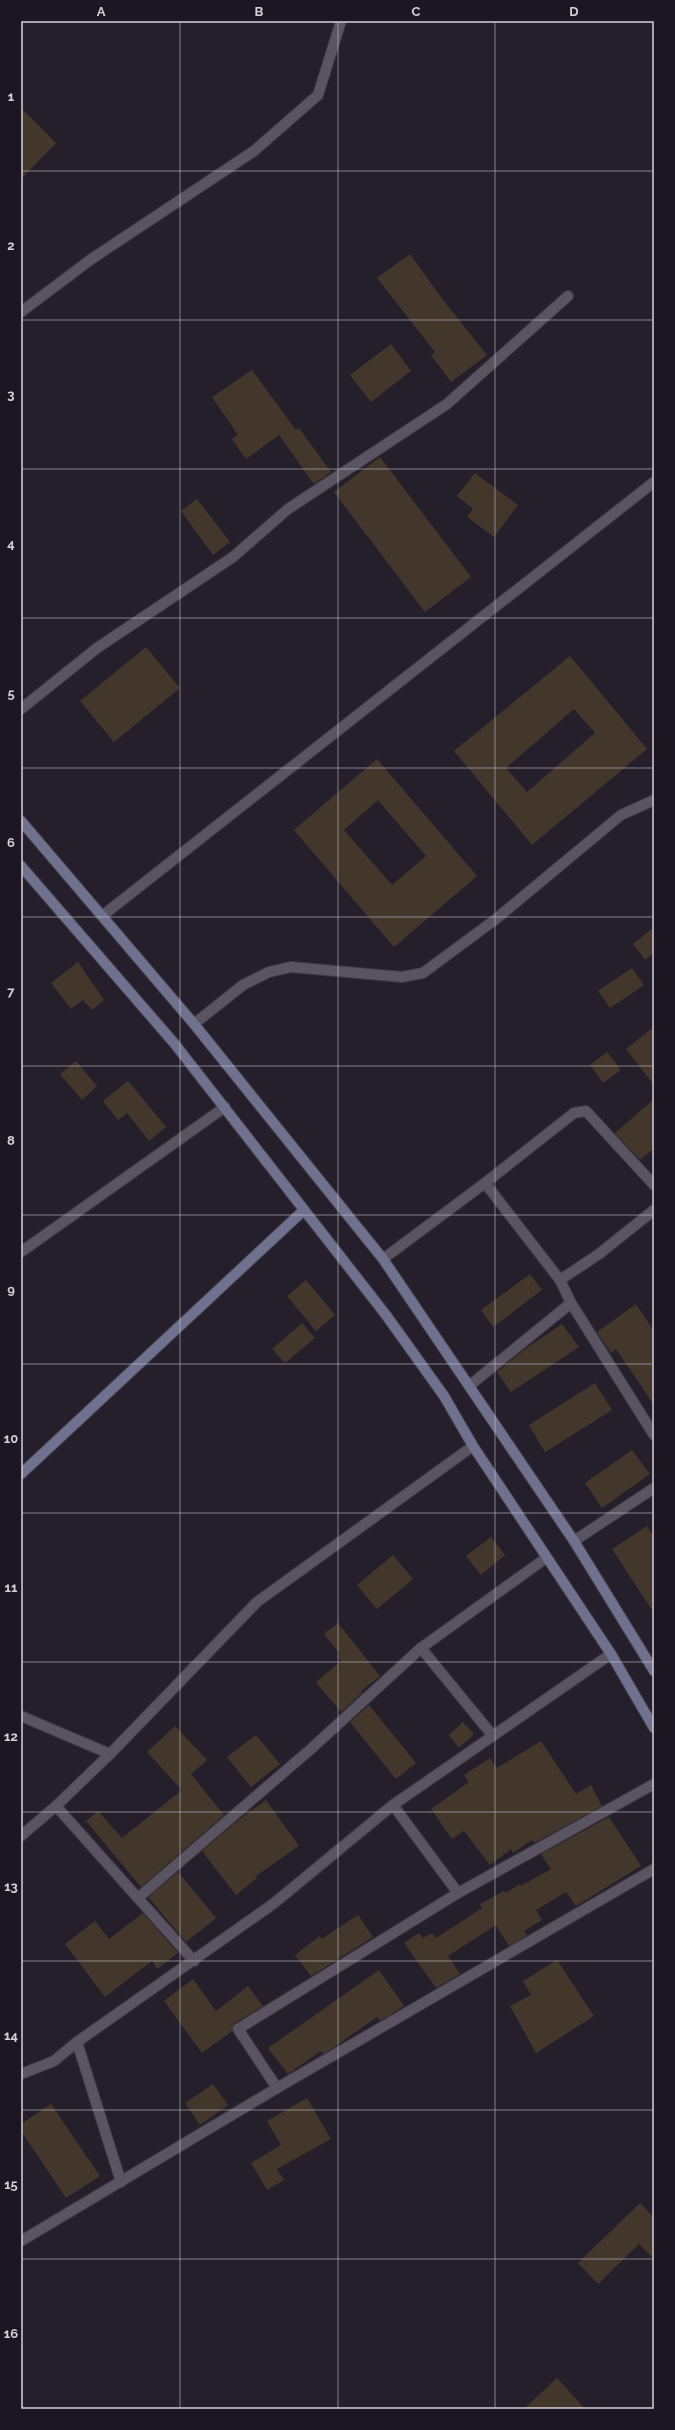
<svg xmlns="http://www.w3.org/2000/svg" width="675" height="2430" font-family="Raleway,sans-serif">
<style>
.building{fill:#43372c;fill-rule:evenodd}
.lines{fill:none;stroke-linecap:round;stroke-linejoin:round}
.street-casing{stroke:#3e3943;stroke-width:12}
.secondary-casing{stroke:#3e3943;stroke-width:12}
.street{stroke:#5a5362;stroke-width:10}
.secondary{stroke:#70718e;stroke-width:10}
.grid{fill:none;stroke:#d4d0d9;stroke-width:1;stroke-opacity:0.55}
.neatline{fill:none;stroke:#d4d0d9;stroke-width:1.5}
.grid-label{font-size:13px;text-anchor:middle;font-weight:bold;fill:#d4d0d9}
</style>
<rect width="100%" height="100%" fill="#251f2c"/>
<g class="building">
<polygon points="21,108 56,143 21,179"/>
<polygon points="410,254 443,300 487,355 451,382 431,355 435,352 377,278"/>
<polygon points="391,344 411,371 371,402 350,375"/>
<polygon points="252,370 296,430 299,428 331,472 314,484 279,435 246,459 232,439 238,435 212,397"/>
<polygon points="380,457 471,577 425,612 334,492"/>
<polygon points="475,473 518,505 494,537 467,517 473,509 457,496"/>
<polygon points="197,499 230,542 213,555 181,511"/>
<polygon points="146,647 180,688 114,742 80,701"/>
<path d="M570 656 647 749 532 845 454 751ZM574 709 595 733 527 792 506 768Z"/>
<path d="M377 759 477 876 394 947 294 830ZM378 800 426 856 392 885 344 830Z"/>
<polygon points="654,927 654,953 645,960 633,944"/>
<polygon points="78,962 104,1000 92,1010 83,1000 71,1009 51,983"/>
<polygon points="632,968 644,985 610,1008 598,991"/>
<polygon points="654,1027 654,1085 626,1049"/>
<polygon points="607,1052 621,1070 603,1083 590,1065"/>
<polygon points="76,1061 97,1086 82,1100 60,1074"/>
<polygon points="128,1081 166,1127 149,1141 127,1113 118,1120 103,1101"/>
<polygon points="654,1099 654,1148 640,1160 615,1133"/>
<polygon points="530,1274 542,1290 493,1327 481,1310"/>
<polygon points="306,1280 335,1315 316,1331 287,1296"/>
<polygon points="636,1304 654,1331 654,1405 616,1349 611,1353 597,1332"/>
<polygon points="302,1323 315,1338 285,1363 272,1349"/>
<polygon points="562,1324 579,1347 511,1392 497,1372 525,1349"/>
<polygon points="595,1383 612,1410 545,1452 529,1425"/>
<polygon points="632,1450 650,1474 602,1508 585,1483"/>
<polygon points="647,1526 654,1537 654,1613 612,1549"/>
<polygon points="491,1537 505,1555 481,1575 466,1556"/>
<polygon points="393,1555 413,1579 377,1609 357,1585"/>
<polygon points="338,1623 380,1676 360,1692 362,1693 341,1712 316,1682 341,1661 337,1656 340,1654 324,1634"/>
<polygon points="369,1705 416,1763 396,1779 350,1722"/>
<polygon points="463,1722 474,1734 459,1748 449,1735"/>
<polygon points="175,1726 207,1760 191,1774 224,1815 141,1887 86,1821 98,1811 122,1838 182,1790 147,1752"/>
<polygon points="256,1735 280,1764 251,1787 227,1757"/>
<polygon points="541,1741 576,1794 591,1785 602,1806 534,1843 532,1840 513,1853 511,1849 490,1865 464,1831 452,1839 431,1809 469,1782 464,1775 490,1758 497,1768"/>
<polygon points="266,1800 299,1846 256,1876 257,1878 236,1895 202,1851 240,1819"/>
<polygon points="609,1817 641,1866 576,1906 566,1892 536,1910 542,1920 524,1931 527,1936 509,1946 496,1925 448,1956 460,1974 436,1988 404,1943 419,1933 423,1938 432,1933 436,1938 482,1908 480,1904 504,1891 506,1893 520,1884 521,1886 551,1869 541,1854"/>
<polygon points="178,1872 216,1918 186,1942 148,1897"/>
<polygon points="143,1913 178,1953 157,1969 152,1961 105,1997 65,1944 95,1921 109,1939"/>
<polygon points="358,1915 373,1937 311,1976 295,1955 320,1936 322,1939"/>
<polygon points="557,1960 594,2016 536,2053 510,2006 531,1995 523,1981"/>
<polygon points="379,1970 404,2006 380,2021 377,2017 333,2048 323,2054 321,2051 288,2074 268,2048"/>
<polygon points="193,1979 216,2011 248,1986 263,2006 235,2023 231,2032 202,2053 164,2001"/>
<polygon points="213,2084 228,2105 200,2125 185,2103"/>
<polygon points="307,2098 331,2139 277,2169 284,2180 267,2190 251,2163 281,2145 267,2121"/>
<polygon points="51,2104 100,2176 66,2198 21,2131 21,2124"/>
<polygon points="640,2203 654,2217 654,2259 639,2244 598,2284 578,2263"/>
<polygon points="557,2378 585,2409 524,2409"/>
</g>
<g class="lines">
<defs>
<g id="street">
<polyline points="21,312 90,260 254,151 318,95 341,21"/>
<polyline points="21,709 97,648 233,557 288,509 447,404 568,296"/>
<polyline points="102,916 654,482"/>
<polyline points="194,1024 243,985 269,972 291,967 402,977 423,973 496,919 621,815 654,800"/>
<polyline points="485,1183 560,1280 571,1303 654,1435"/>
<polyline points="21,1252 225,1107"/>
<polyline points="383,1259 485,1183 574,1113 586,1111 654,1185"/>
<polyline points="560,1280 599,1254 654,1210"/>
<polyline points="469,1386 571,1303"/>
<polyline points="574,1541 654,1488"/>
<polyline points="21,1716 110,1754"/>
<polyline points="493,1736 421,1648 546,1558"/>
<polyline points="393,1805 458,1893"/>
<polyline points="21,1836 56,1806"/>
<polyline points="139,1897 312,1748 421,1648"/>
<polyline points="194,1961 56,1806 110,1754 257,1602 473,1446"/>
<polyline points="21,2074 54,2061 77,2042"/>
<polyline points="277,2088 238,2029 458,1893 654,1784"/>
<polyline points="121,2182 77,2042 273,1904 393,1805 611,1654"/>
<polyline points="21,2241 277,2088 654,1869"/>
</g>
<g id="secondary">
<polyline points="21,821 194,1024 383,1259 574,1541 654,1671"/>
<polyline points="21,866 174,1043 386,1315 444,1396 473,1446 611,1654 654,1728"/>
<polyline points="21,1474 304,1210"/>
</g>
</defs>
<use href="#street" class="street-casing"/>
<use href="#secondary" class="secondary-casing"/>
<use href="#street" class="street"/>
<use href="#secondary" class="secondary"/>
</g>
<path class="grid" d="M180 21V2409M338 21V2409M495 21V2409M21 171H654M21 320H654M21 469H654M21 618H654M21 768H654M21 917H654M21 1066H654M21 1215H654M21 1364H654M21 1513H654M21 1662H654M21 1812H654M21 1961H654M21 2110H654M21 2259H654"/>
<rect width="675" height="2430" fill="none" stroke="#1c1622" stroke-width="44"/>
<rect x="22" y="22" width="631" height="2386" class="neatline"/>
<g class="grid-label">
<text x="101" y="16">A</text>
<text x="259" y="16">B</text>
<text x="416" y="16">C</text>
<text x="574" y="16">D</text>
<text x="11" y="101">1</text>
<text x="11" y="250">2</text>
<text x="11" y="399">3</text>
<text x="11" y="548">4</text>
<text x="11" y="698">5</text>
<text x="11" y="847">6</text>
<text x="11" y="996">7</text>
<text x="11" y="1145">8</text>
<text x="11" y="1294">9</text>
<text x="11" y="1443">10</text>
<text x="11" y="1592">11</text>
<text x="11" y="1741">12</text>
<text x="11" y="1891">13</text>
<text x="11" y="2040">14</text>
<text x="11" y="2189">15</text>
<text x="11" y="2338">16</text>
</g>
</svg>
